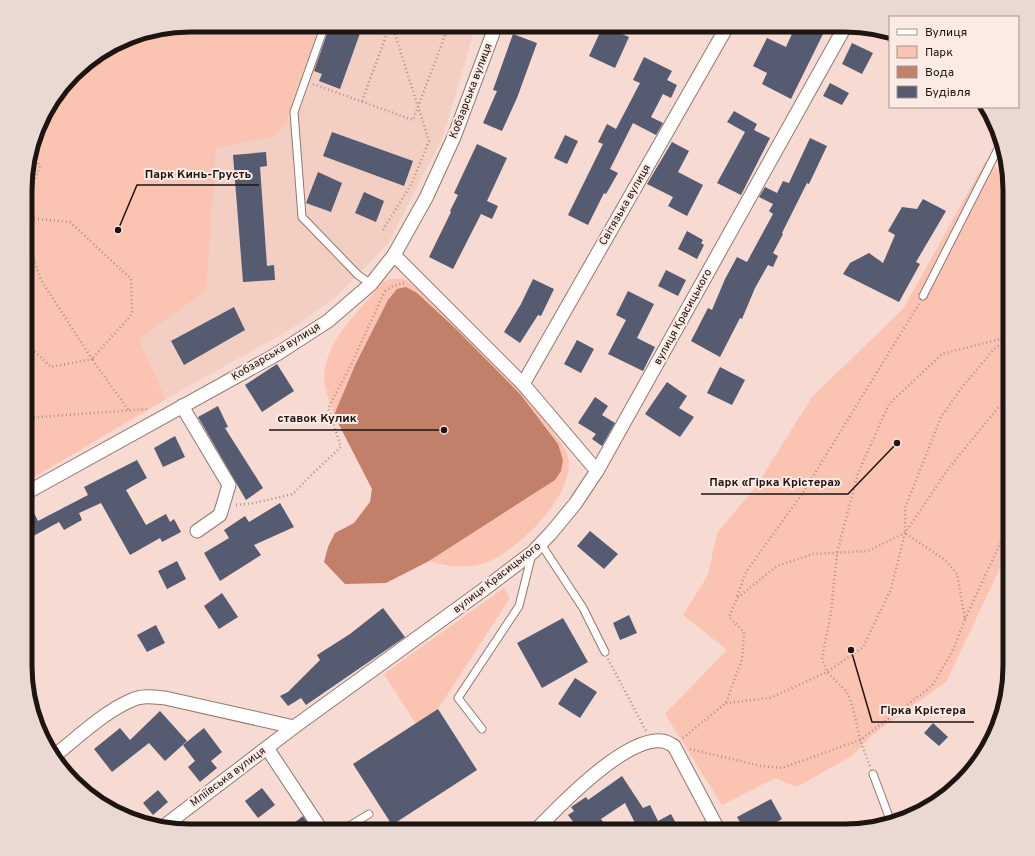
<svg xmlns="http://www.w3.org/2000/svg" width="1035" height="856" font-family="Overpass,sans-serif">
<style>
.built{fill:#f3cec3}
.green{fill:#fbc3b2}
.water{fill:#c27f6a}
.building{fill:#555b70}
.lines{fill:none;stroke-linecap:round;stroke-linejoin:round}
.service-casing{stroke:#917870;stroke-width:9}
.minor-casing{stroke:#917870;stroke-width:15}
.path{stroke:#a9938c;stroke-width:2.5;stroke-dasharray:1 3;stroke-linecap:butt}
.service{stroke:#fff;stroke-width:7}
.minor{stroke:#fff;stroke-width:13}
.labels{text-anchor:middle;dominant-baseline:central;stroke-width:4;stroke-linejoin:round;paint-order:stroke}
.street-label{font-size:11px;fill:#1e1511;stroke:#fceae4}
.rim{fill:none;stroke:#1e1511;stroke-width:5}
.leader{fill:none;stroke:#1e1511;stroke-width:1.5}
.callout-dot{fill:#1e1511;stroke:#fceae4;stroke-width:1.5}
.callout-label{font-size:12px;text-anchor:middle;font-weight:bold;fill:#1e1511;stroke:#fceae4;stroke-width:4;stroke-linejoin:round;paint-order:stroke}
</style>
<rect width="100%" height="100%" fill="#f7dad1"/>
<polygon class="built" points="190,25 476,25 443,136 388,244 337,296 291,329 166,399 139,339 206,291 207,36 167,29"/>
<g class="green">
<polygon points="211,25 321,25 285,125 275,136 216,148 206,291 139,339 166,399 26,482 26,169 47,108 82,66 137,34 167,29 207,36"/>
<polygon points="985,162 1007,174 1010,190 1010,547 946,682 872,735 853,755 797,787 775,778 722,805 665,714 727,650 683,615 708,575 717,533 755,488 812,397 903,309"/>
<path d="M390 279C394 279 401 278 405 280 416 285 426 298 434 306 473 341 511 378 543 419 551 430 562 441 567 454 580 492 515 554 482 564 463 569 446 566 429 561L534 494 558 444 521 395 417 293 388 300 356 363 334 415C331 406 327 396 325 386 319 343 360 312 383 282Z"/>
<polygon points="504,588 510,598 438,709 416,724 384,674"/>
</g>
<polygon class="water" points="406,287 417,293 457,330 521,395 558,444 563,460 561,471 555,480 429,561 386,583 345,584 324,562 328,547 335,533 354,523 370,502 372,489 334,415 356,363 388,300 397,289"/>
<g class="building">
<polygon points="330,25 363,25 340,89 319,81 322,74 314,71"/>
<polygon points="796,25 808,25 824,32 791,99 762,84 767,73 753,66 767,38 786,47"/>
<polygon points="603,26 629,37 615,68 589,56"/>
<polygon points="513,34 537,43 517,98 502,131 483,123 497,91 493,90"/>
<polygon points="852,43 873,53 862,74 842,64"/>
<polygon points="644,57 672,71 667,80 677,85 671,98 663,94 651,117 663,123 656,135 633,123 610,169 618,173 606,194 604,193 588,225 568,215 603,144 598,142 607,124 616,129 640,83 633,80"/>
<polygon points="830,83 849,93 842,105 823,96"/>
<polygon points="734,111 757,124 754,130 770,138 741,195 717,183 745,132 727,122"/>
<polygon points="332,132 413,161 404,186 323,156"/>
<polygon points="565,135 578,141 567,164 554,158"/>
<polygon points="810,138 827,146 809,184 807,183 782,233 783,234 773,253 778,256 773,267 768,265 755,288 742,319 740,318 720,357 691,341 708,308 712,310 725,279 737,257 747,262 773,214 769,211 773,204 759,197 765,187 777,193 783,181 789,183"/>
<polygon points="672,142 689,151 678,172 703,185 687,216 668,206 673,197 647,184"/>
<polygon points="477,144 507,158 487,201 498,206 492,219 481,214 453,269 429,257 451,212 450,211 458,195 454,193"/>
<polygon points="266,152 267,166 260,167 267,266 274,265 275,280 243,282 233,155"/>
<polygon points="318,172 342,183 331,212 306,203"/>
<polygon points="364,192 384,201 376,222 355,213"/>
<polygon points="923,199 946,211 916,262 920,264 899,302 843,274 850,263 869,253 883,263 895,235 888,231 902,207 917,209"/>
<polygon points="687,231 703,240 701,243 704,245 697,259 678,249"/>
<polygon points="666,270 686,280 678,296 658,286"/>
<polygon points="533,279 554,289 541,316 538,315 520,343 504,332 521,304"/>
<polygon points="628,291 654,304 637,338 655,347 643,371 608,354 626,320 616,315"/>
<polygon points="234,307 245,330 184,365 171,341"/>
<polygon points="577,340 594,349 581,373 564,364"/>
<polygon points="277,364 294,391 262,412 245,385"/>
<polygon points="720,367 745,380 732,405 707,393"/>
<polygon points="667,382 687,396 679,408 694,417 680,437 645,414"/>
<polygon points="595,397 608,406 602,415 615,423 602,446 592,439 596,434 578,423"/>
<polygon points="218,406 228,427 225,428 263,488 246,500 198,417"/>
<polygon points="175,436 185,457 163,467 154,448"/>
<polygon points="137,460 147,478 126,490 146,525 166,514 170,522 174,519 181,532 162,542 160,538 130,555 101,503 79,513 82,520 64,530 59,522 26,540 26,517 34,513 38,521 88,495 84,487"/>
<polygon points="280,503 294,527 254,545 261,555 220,581 204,553 229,538 224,530 245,516 249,522"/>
<polygon points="590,531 618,554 604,569 577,546"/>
<polygon points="177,561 186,579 167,589 158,571"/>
<polygon points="222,593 238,617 219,629 204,606"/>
<polygon points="383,608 405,637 306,705 301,698 288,706 280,696 288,692 320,660 317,655 350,634"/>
<polygon points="629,615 637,633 620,640 613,623"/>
<polygon points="563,618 588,662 542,688 517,643"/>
<polygon points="156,625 165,643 147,652 137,635"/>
<polygon points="575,678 597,692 580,718 558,704"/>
<polygon points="438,709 477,770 392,825 353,764"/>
<polygon points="160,711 187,741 165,761 149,743 112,772 94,749 120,728 130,740"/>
<polygon points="933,723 948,737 939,746 924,733"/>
<polygon points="204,728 222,752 211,761 217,768 200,782 188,767 195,761 183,745"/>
<polygon points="622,776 643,808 650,805 658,821 671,814 680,831 639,831 625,803 601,819 606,826 599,831 580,831 568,815 574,811 571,807 586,797 588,800"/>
<polygon points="262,788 275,805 258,818 245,801"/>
<polygon points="158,790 168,802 153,815 143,803"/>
<polygon points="771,799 782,819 760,831 745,831 737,817"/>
<polygon points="303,816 309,825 303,831 284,831"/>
</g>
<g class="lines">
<defs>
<g id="service">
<polyline points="325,25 294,112 302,217 358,275 371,284"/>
<polyline points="923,296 1001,143"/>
<polyline points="541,544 583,608 605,652"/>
<polyline points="482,729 458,698 519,606 532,554"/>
<polyline points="873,774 891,822"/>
<polyline points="341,831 369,814"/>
</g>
<g id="minor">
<polyline points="394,255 523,384 597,471"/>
<polyline points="523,384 728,25"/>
<polyline points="182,406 229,485 220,515 197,531"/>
<polyline points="26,493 277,354 328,321 371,284 394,255 426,198 454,137 496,25"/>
<polyline points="267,748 322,831"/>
<path d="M54 756C77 738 105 711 132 700 142 695 154 697 165 698L294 727 483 590 533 552 551 533 575 504 597 471 846 25"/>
<polyline points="163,827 294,727"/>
<path d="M535 831C560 805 625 737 662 741 666 741 670 744 674 746L719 831"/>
</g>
</defs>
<use href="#service" class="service-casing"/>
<use href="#minor" class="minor-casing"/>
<g class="path">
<polyline points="313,84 413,120 449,25"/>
<polyline points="362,101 390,25"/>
<polyline points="26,201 40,166 32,153"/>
<polyline points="26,218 70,222 131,279 132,314 92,359 129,411"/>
<polyline points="383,230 412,183 429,141 392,25"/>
<polyline points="385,291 393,286 404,283"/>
<polyline points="26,343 51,367 92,359 41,280 26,237"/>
<polyline points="26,418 149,409"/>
<polyline points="236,505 254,503 293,494 309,477 341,447 328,408 349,369 385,291"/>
<polyline points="737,596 746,572 802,494 919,304"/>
<polyline points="965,619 1010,522"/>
<polyline points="608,659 646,731"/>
<polyline points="726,703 770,698 827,672 863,647 891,589 905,533"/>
<polyline points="683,738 726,703 742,659 744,632 729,617 737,598 777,566 813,554 868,551 905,533 948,469 997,409 1010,397"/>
<polyline points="690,749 761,766 782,768 860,740 932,686 954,648 965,619 957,574 945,560 905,533 905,508 941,417 963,386 994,349 1010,338"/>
<polyline points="870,766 860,740 853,708 847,692 827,672 822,659 831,612 837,553 858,473 889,404 942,354 1009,337"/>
</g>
<use href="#service" class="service"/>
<use href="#minor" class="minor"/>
</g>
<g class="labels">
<g class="street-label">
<text transform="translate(471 91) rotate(-69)">Кобзарська вулиця</text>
<text transform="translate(625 205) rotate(-60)">Світязька вулиця</text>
<text transform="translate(683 317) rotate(-61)">вулиця Красицького</text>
<text transform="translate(276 352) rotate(-31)">Кобзарська вулиця</text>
<text transform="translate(497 578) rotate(-38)">вулиця Красицького</text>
<text transform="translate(228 777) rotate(-37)">Мліївська вулиця</text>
</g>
</g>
<path d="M0 0H1035V856H0ZM190 32H845A158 158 0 0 1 1003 190V666A158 158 0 0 1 845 824H190A158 158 0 0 1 32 666V190A158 158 0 0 1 190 32Z" fill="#ead9d3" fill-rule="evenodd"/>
<path class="rim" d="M190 32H845A158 158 0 0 1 1003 190V666A158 158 0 0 1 845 824H190A158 158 0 0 1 32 666V190A158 158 0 0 1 190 32Z"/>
<path class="leader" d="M118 230L137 185H259M444 430L365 430H269M897 443L848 494H701M851 650L872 722H974"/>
<g class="callout-dot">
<circle cx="118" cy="230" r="4"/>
<circle cx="444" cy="430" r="4"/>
<circle cx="897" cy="443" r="4"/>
<circle cx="851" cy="650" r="4"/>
</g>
<g class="callout-label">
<text x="198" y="178">Парк Кинь-Грусть</text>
<text x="317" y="422">ставок Кулик</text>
<text x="775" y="486">Парк «Гірка Крістера»</text>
<text x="923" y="714">Гірка Крістера</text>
</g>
<rect x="889" y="16" width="130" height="92" fill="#fceae4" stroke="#a39590"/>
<rect x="897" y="29" width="20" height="6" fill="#ffffff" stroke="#a39590"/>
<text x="925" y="36" font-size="12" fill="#1e1511">Вулиця</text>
<rect x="897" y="46" width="20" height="12" fill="#fbc3b2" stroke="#a39590"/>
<text x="925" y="56" font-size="12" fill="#1e1511">Парк</text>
<rect x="897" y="66" width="20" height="12" fill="#c27f6a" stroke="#a39590"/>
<text x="925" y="76" font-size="12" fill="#1e1511">Вода</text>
<rect x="897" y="86" width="20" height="12" fill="#555b70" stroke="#a39590"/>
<text x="925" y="96" font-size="12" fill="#1e1511">Будівля</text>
</svg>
